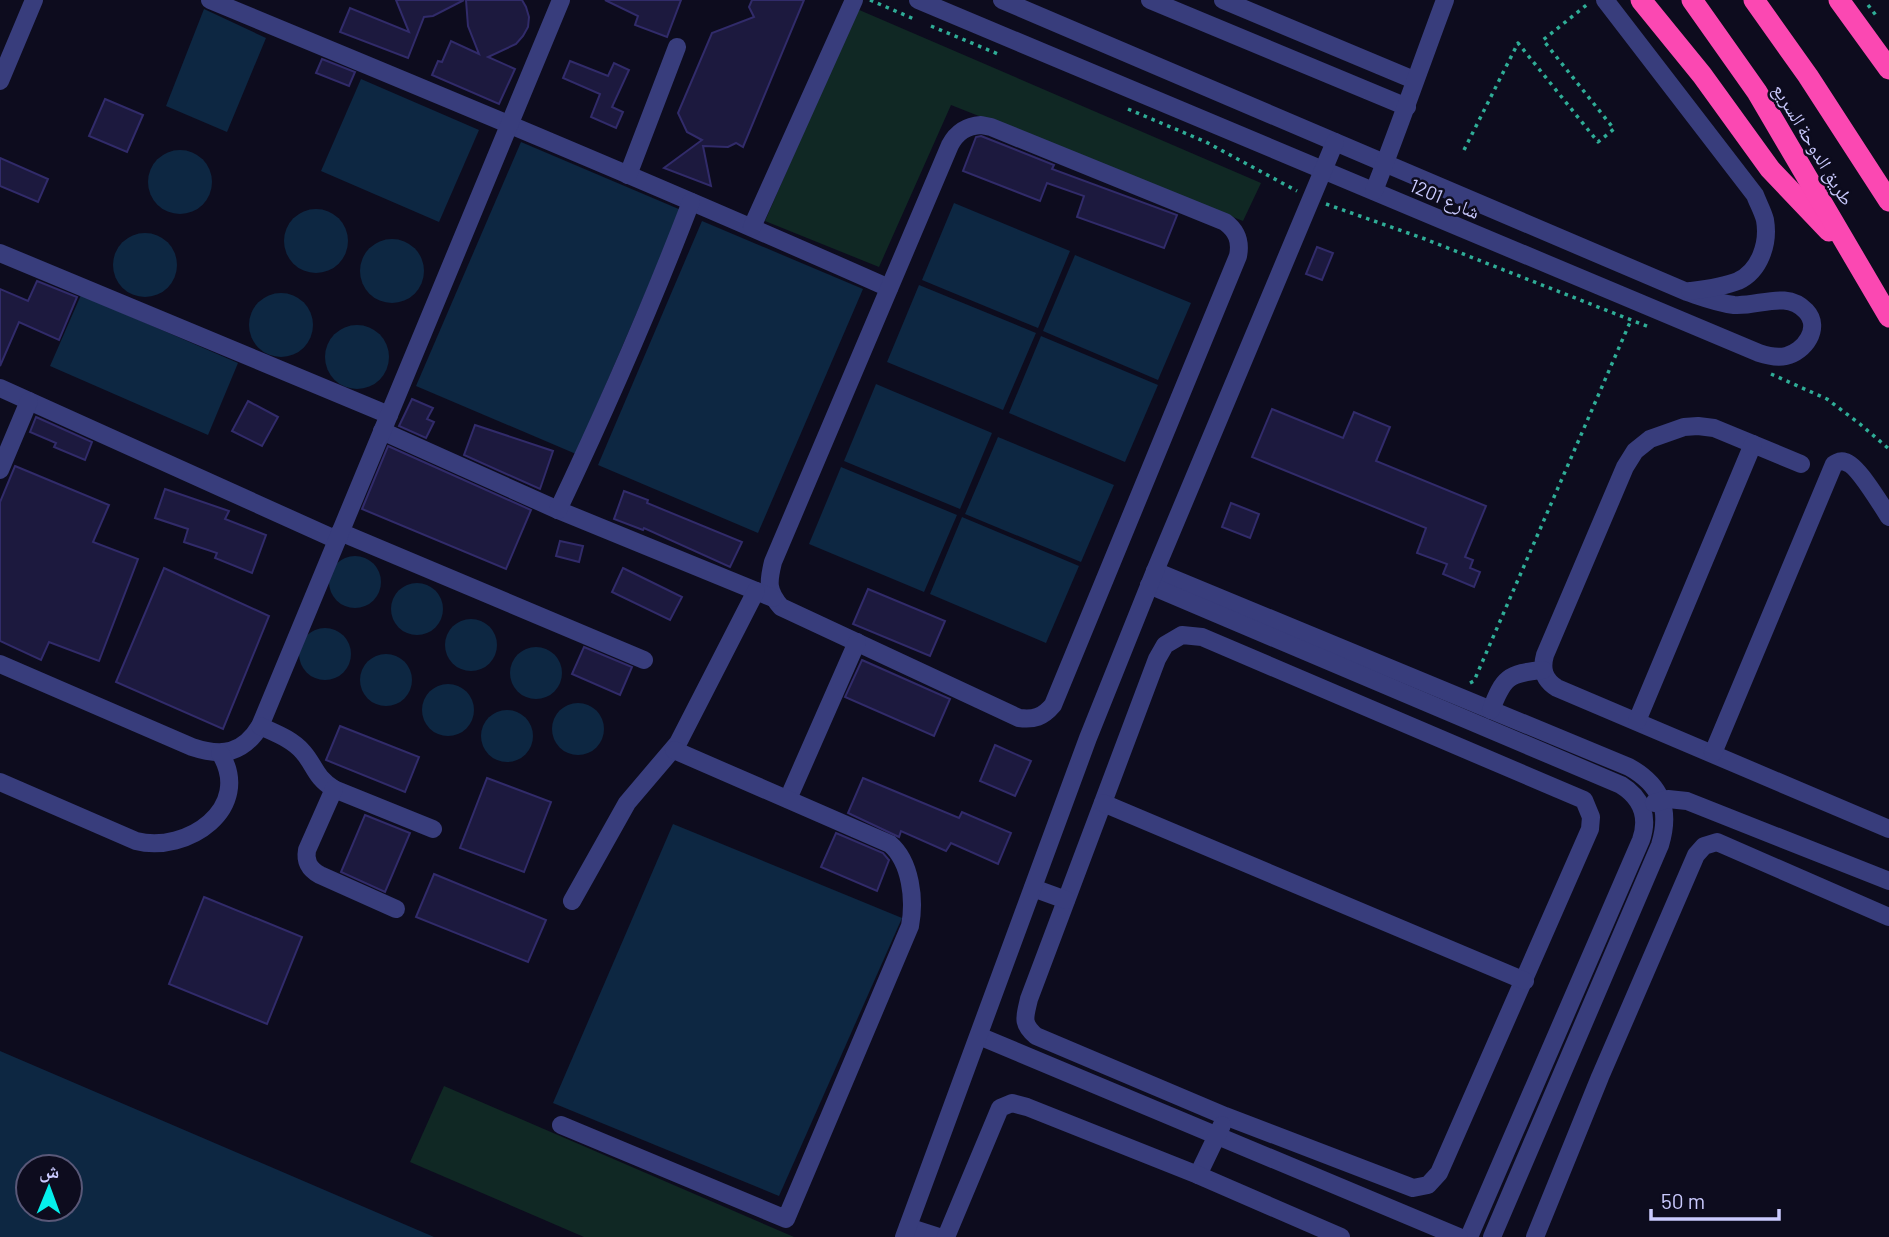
<svg xmlns="http://www.w3.org/2000/svg" width="1889" height="1237" font-family="Barlow,'Noto Naskh Arabic',sans-serif">
<style>
.green{fill:#102824}
.water{fill:#0d2742;fill-rule:evenodd}
.building{fill:#1c193e;stroke:#312b6a;stroke-width:2}
.lines{fill:none;stroke-linecap:round;stroke-linejoin:round}
.path{stroke:#2fad97;stroke-width:3.5;stroke-dasharray:3.5 5;stroke-linecap:butt}
.minor{stroke:#383d7c;stroke-width:18}
.highway{stroke:#fb48b2;stroke-width:21}
.labels{text-anchor:middle;dominant-baseline:central;stroke-width:5;stroke-linejoin:round;paint-order:stroke}
.street-label{font-size:19px;fill:#cacafe;stroke:#0d0c1e}
</style>
<rect width="100%" height="100%" fill="#0d0c1e"/>
<g class="green">
<polygon points="857,9 1261,183 1243,221 951,105 879,267 765,221"/>
<polygon points="444,1086 794,1237 584,1237 410,1162"/>
</g>
<g class="water">
<polygon points="204,9 266,38 227,132 166,106"/>
<polygon points="361,79 479,130 439,222 321,171"/>
<polygon points="521,142 681,210 576,454 416,386"/>
<circle cx="180" cy="182" r="32"/>
<polygon points="954,203 1070,251 1038,328 922,280"/>
<circle cx="316" cy="241" r="32"/>
<polygon points="702,221 863,289 758,533 598,465"/>
<circle cx="145" cy="265" r="32"/>
<circle cx="392" cy="271" r="32"/>
<polygon points="1075,255 1191,303 1158,380 1043,331"/>
<polygon points="919,285 1036,333 1003,410 887,362"/>
<circle cx="281" cy="325" r="32"/>
<polygon points="81,295 238,363 208,435 50,366"/>
<circle cx="357" cy="357" r="32"/>
<polygon points="1041,336 1158,385 1125,462 1009,413"/>
<polygon points="876,384 992,433 960,509 844,461"/>
<polygon points="998,437 1114,485 1081,562 965,514"/>
<polygon points="841,467 957,515 924,592 809,544"/>
<polygon points="962,517 1079,566 1046,643 930,594"/>
<circle cx="355" cy="582" r="26"/>
<circle cx="417" cy="609" r="26"/>
<circle cx="471" cy="645" r="26"/>
<circle cx="325" cy="654" r="26"/>
<circle cx="536" cy="673" r="26"/>
<circle cx="386" cy="680" r="26"/>
<circle cx="448" cy="710" r="26"/>
<circle cx="578" cy="729" r="26"/>
<circle cx="507" cy="736" r="26"/>
<polygon points="673,824 902,918 779,1196 553,1103"/>
<path d="M0 1051 434 1237H0ZM70 1167V1209H28V1167Z"/>
</g>
<g class="building">
<polygon points="396,0 464,0 433,16 424,17 408,58 340,32 350,8 409,32"/>
<polygon points="466,0 522,0 526,7 529,17 528,27 523,36 516,44 488,57 515,69 499,104 432,75 438,61 442,62 451,41 479,54 468,26"/>
<polygon points="605,0 681,0 667,37 635,25 638,16"/>
<polygon points="752,0 804,0 743,147 736,143 728,147 703,146 711,186 664,168 702,140 687,132 678,113 712,33 754,17 749,7"/>
<polygon points="322,59 355,72 349,86 316,73"/>
<polygon points="570,61 608,76 614,63 629,70 612,107 623,112 616,128 591,117 600,94 563,78"/>
<polygon points="105,99 143,115 127,152 89,136"/>
<polygon points="981,136 1054,165 1052,169 1177,215 1164,248 1077,217 1084,196 1047,183 1040,201 963,171 976,137"/>
<polygon points="0,158 48,179 38,202 0,186"/>
<polygon points="1317,247 1333,253 1322,280 1306,274"/>
<polygon points="37,281 77,297 59,340 19,322 0,366 0,289 28,301"/>
<polygon points="412,399 433,408 427,419 434,422 426,438 399,426"/>
<polygon points="248,401 278,417 262,446 232,431"/>
<polygon points="1272,409 1343,438 1354,412 1390,427 1376,461 1486,506 1465,557 1473,560 1470,568 1480,572 1474,587 1443,574 1447,564 1417,553 1426,528 1252,457"/>
<polygon points="36,417 92,442 85,460 54,447 56,443 30,432"/>
<polygon points="475,425 553,451 540,489 464,455"/>
<polygon points="388,446 531,510 506,569 362,509"/>
<polygon points="15,466 109,505 93,542 138,559 99,661 49,642 41,660 0,641 0,502"/>
<polygon points="165,489 229,511 225,519 266,535 252,573 215,558 217,553 184,542 188,529 155,518"/>
<polygon points="624,491 648,500 647,503 742,542 730,567 644,528 643,530 614,519"/>
<polygon points="1231,503 1259,514 1250,538 1222,527"/>
<polygon points="560,541 583,546 579,562 556,556"/>
<polygon points="164,568 269,616 223,729 116,682"/>
<polygon points="623,568 682,597 670,620 612,592"/>
<polygon points="868,589 945,621 930,656 853,624"/>
<polygon points="584,647 632,667 620,695 572,674"/>
<polygon points="862,660 950,699 934,736 845,697"/>
<polygon points="340,726 419,757 405,792 326,760"/>
<polygon points="995,745 1031,761 1015,796 980,781"/>
<polygon points="487,778 551,802 524,872 460,848"/>
<polygon points="863,778 959,818 962,812 1011,833 998,864 951,843 946,851 901,831 899,837 848,813"/>
<polygon points="365,815 410,833 385,892 341,872"/>
<polygon points="836,833 883,853 888,859 889,860 877,891 821,867"/>
<polygon points="434,874 546,920 528,962 416,917"/>
<polygon points="204,897 302,937 267,1024 169,984"/>
</g>
<g class="lines">
<g class="path">
<polyline points="870,0 914,19"/>
<polyline points="1868,5 1878,18"/>
<polyline points="931,26 998,54"/>
<polyline points="1128,109 1206,142 1297,191"/>
<polyline points="1464,150 1518,43 1598,142 1614,129 1543,40 1589,3"/>
<polyline points="1326,204 1425,239 1649,327"/>
<polyline points="1771,374 1827,399 1860,424 1889,449"/>
<polyline points="1470,683 1474,681 1631,320"/>
</g>
<g class="minor">
<path d="M210 0C437 94 664 188 889 288"/>
<path d="M918 0 1759 353C1768 356 1776 358 1786 356 1804 352 1822 328 1806 311 1786 290 1759 307 1734 305 1717 303 1702 297 1687 292L1002 0"/>
<polyline points="1150,0 1407,107"/>
<polyline points="1223,0 1414,80"/>
<path d="M1605 0 1755 195C1758 203 1763 212 1765 220 1769 243 1760 271 1738 281 1723 287 1706 289 1690 291"/>
<polyline points="0,81 34,0"/>
<path d="M981 125 991 127 1225 222C1237 231 1241 241 1238 256L1053 705C1043 717 1034 720 1019 718L781 607C767 591 768 582 773 562L950 145C957 132 966 126 981 125Z"/>
<polyline points="628,175 677,47"/>
<path d="M1374 191C1399 128 1421 64 1445 0"/>
<polyline points="752,227 854,0"/>
<polyline points="0,253 389,415"/>
<polyline points="0,388 337,540"/>
<polyline points="382,431 558,510 773,598"/>
<path d="M1801 464 1714 428 1698 426 1684 427 1650 439 1635 451 1625 467 1545 655C1541 669 1544 680 1557 688L1889 829"/>
<polyline points="0,470 29,401"/>
<path d="M558 510C606 409 651 306 691 202"/>
<polyline points="340,532 644,660"/>
<path d="M1155 571 1629 767C1661 785 1671 809 1660 845L1492 1237"/>
<path d="M1149 585 1621 785C1642 798 1649 817 1641 840L1469 1237"/>
<path d="M1182 635 1202 637 1551 786 1584 800 1591 817 1590 829 1439 1173 1428 1185 1413 1188 1225 1116 1036 1036C1021 1023 1025 1017 1029 999L1157 659 1165 645Z"/>
<path d="M0 664 192 747C222 757 243 754 260 726L561 0"/>
<path d="M1491 710C1503 678 1508 673 1543 670"/>
<polyline points="1637,721 1753,444"/>
<path d="M260 726C275 733 292 739 303 752 316 767 314 776 334 789L433 829"/>
<path d="M1713 753 1834 464C1839 462 1840 460 1845 462 1857 464 1882 506 1889 517"/>
<path d="M0 782 136 841C187 854 254 808 220 753"/>
<path d="M334 789 307 850C305 861 309 869 320 875L396 909"/>
<polyline points="788,799 857,642"/>
<polyline points="1103,803 1525,981"/>
<polyline points="1654,803 1668,799 1687,801 1889,881"/>
<polyline points="1033,888 1066,900"/>
<polyline points="572,901 627,803 678,743 756,591"/>
<polyline points="979,1036 1459,1237"/>
<path d="M561 1125 786 1219 910 926C915 900 911 862 890 844L674 750"/>
<polyline points="1198,1175 1222,1125"/>
<polyline points="908,1227 939,1237"/>
<polyline points="904,1237 1088,738 1155,571 1335,142"/>
<polyline points="946,1237 1000,1108 1012,1103 1027,1107 1198,1175 1341,1237"/>
<polyline points="1535,1237 1600,1077 1696,855 1704,846 1717,842 1889,917"/>
</g>
<g class="highway">
<polyline points="1641,0 1702,75 1770,169 1829,231"/>
<polyline points="1692,0 1757,92 1889,317"/>
<polyline points="1754,0 1808,76 1889,201"/>
<polyline points="1839,0 1889,69"/>
</g>
</g>
<g class="labels">
<g class="street-label">
<text transform="translate(1814 144) rotate(59)">طريق الدوحة السريع</text>
<text transform="translate(1445 198) rotate(23)">شارع 1201</text>
</g>
</g>
<g transform="translate(49 1188) rotate(1)"><circle r="33" fill="#0d0c1e" stroke="#595878" stroke-width="2"/>
<path d="M0-5L12 26L0 18L-12 26Z" fill="#05efec"/>
<text y="-10" font-size="19" font-weight="bold" text-anchor="middle" fill="#cacafe">ش</text>
</g>
<path d="M1651 1209v10h128v-10" fill="none" stroke="#cacafe" stroke-width="3.5"/>
<text x="1661" y="1209" font-size="21" fill="#cacafe" stroke="#0d0c1e" stroke-width="5" paint-order="stroke">50 m</text>
</svg>
